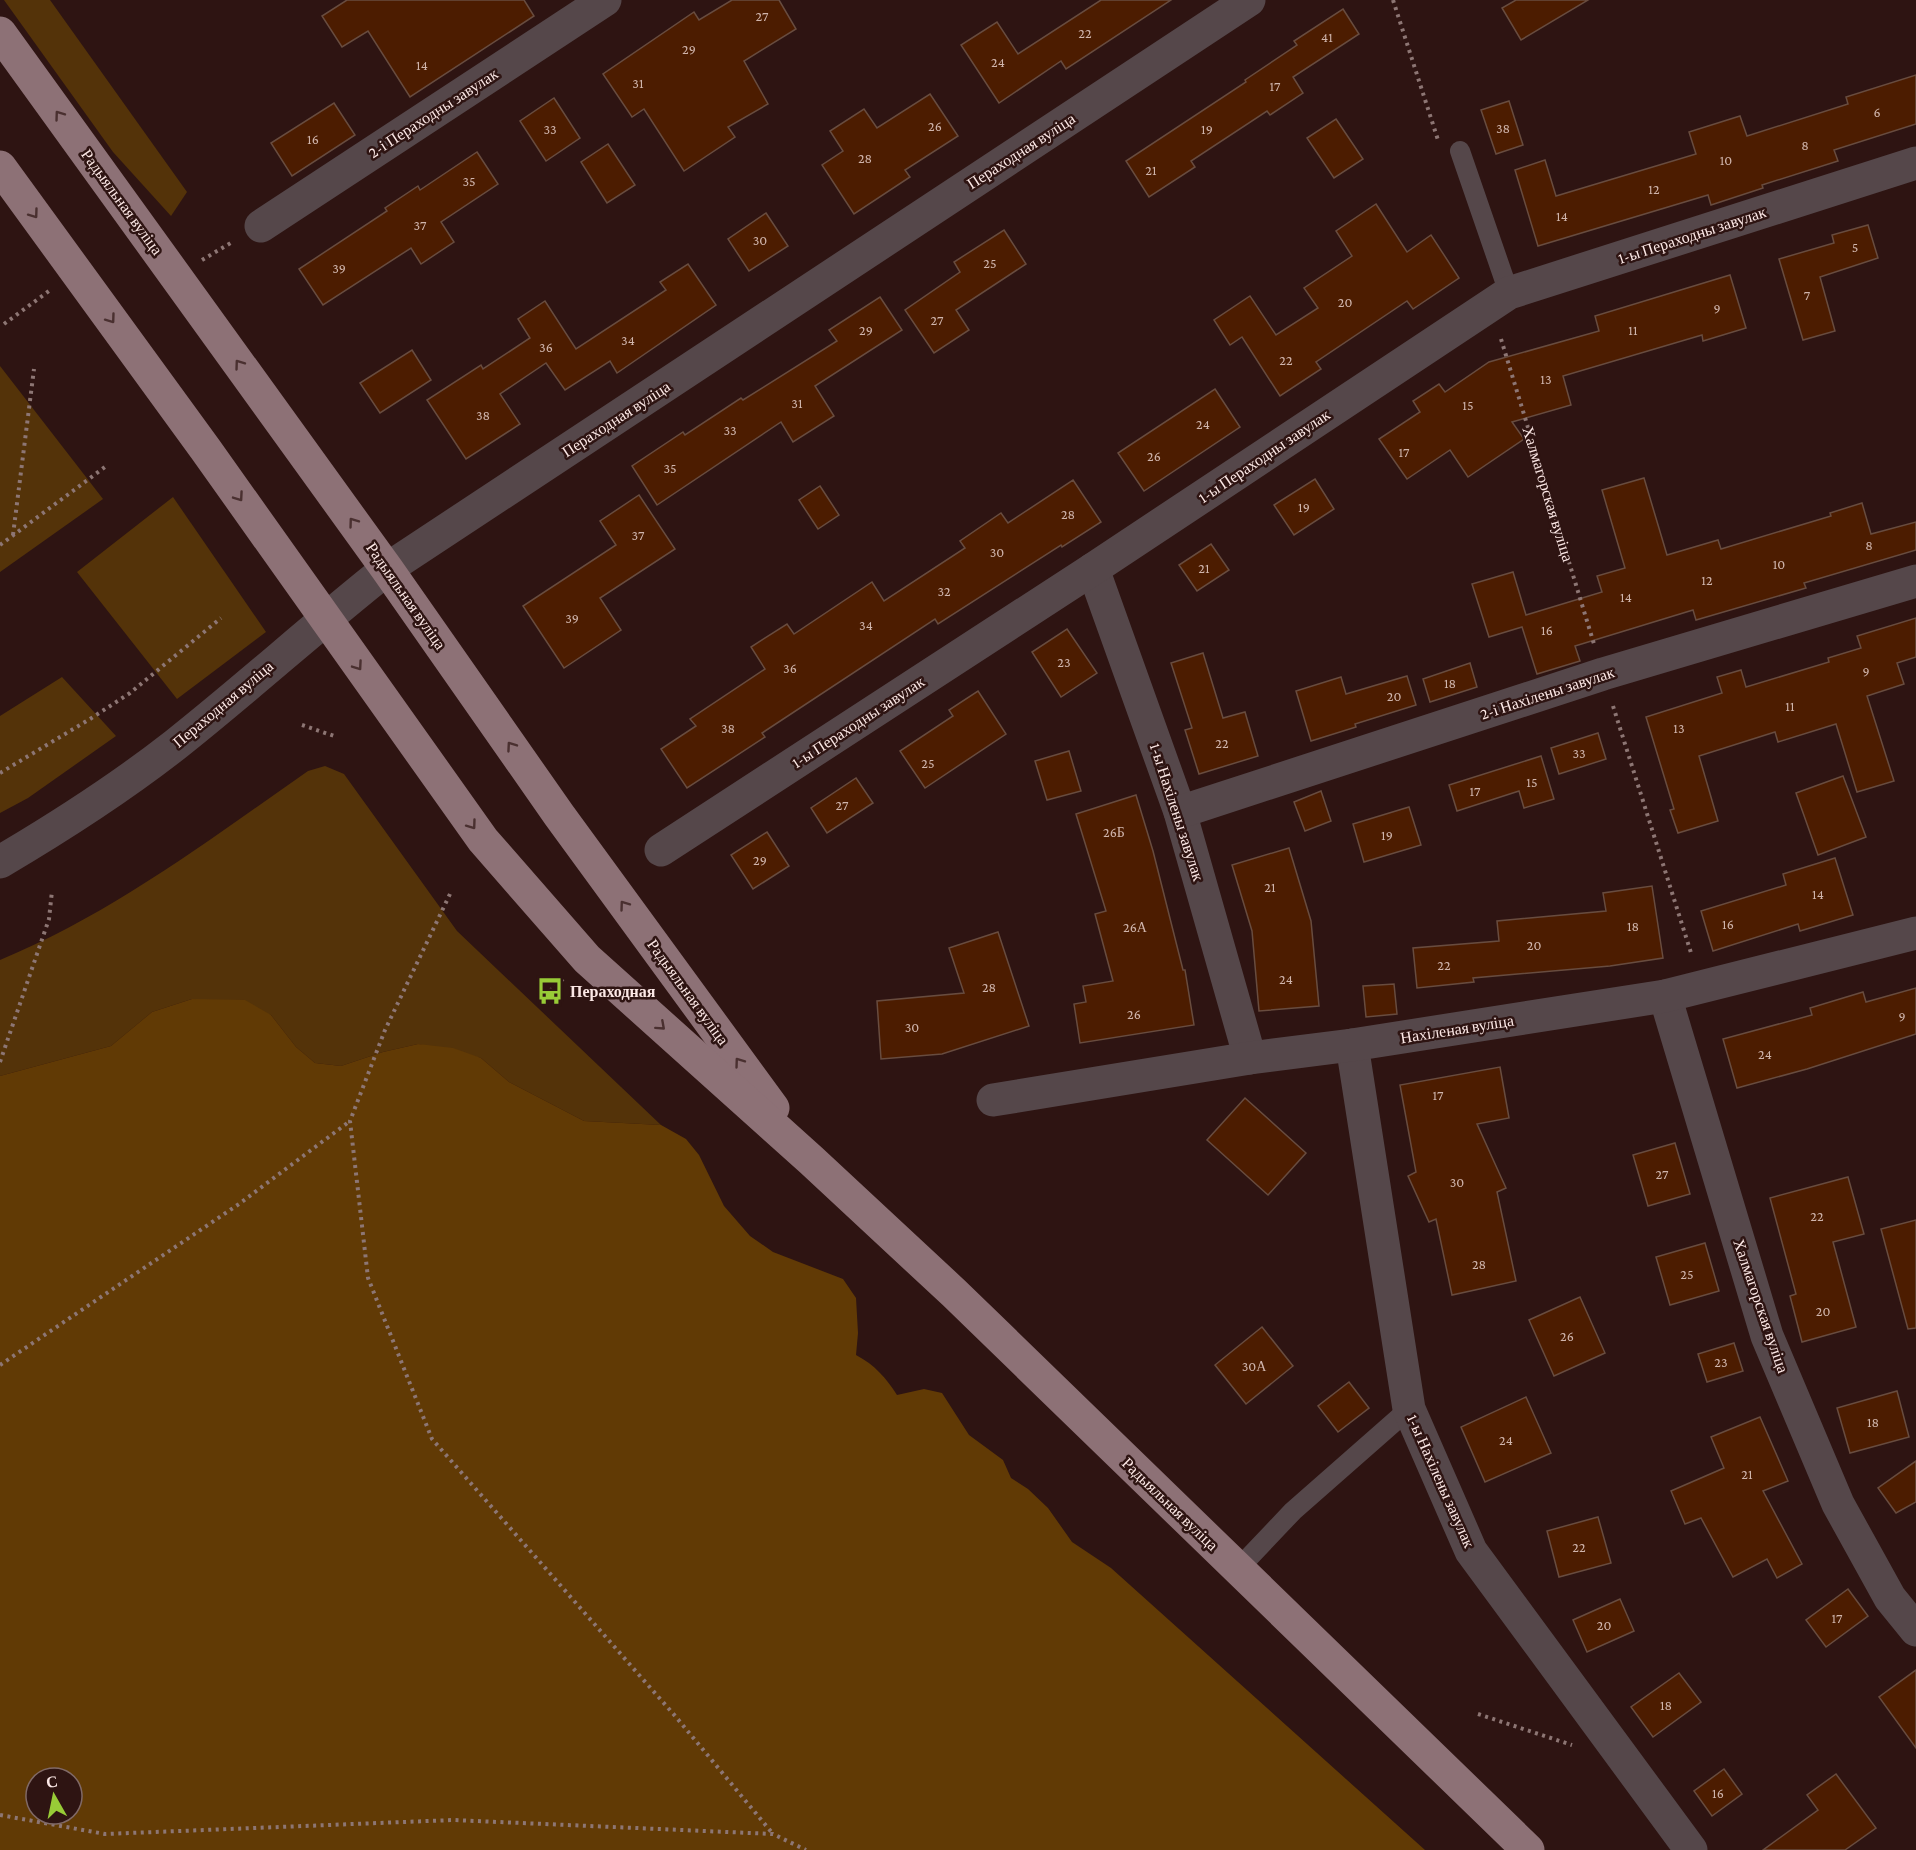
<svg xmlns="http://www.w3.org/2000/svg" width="1916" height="1850" font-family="'Crimson Pro',serif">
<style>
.green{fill:#543309}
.forest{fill:#613a05;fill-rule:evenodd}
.building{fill:#4c1c00;stroke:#684c3f;stroke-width:1.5}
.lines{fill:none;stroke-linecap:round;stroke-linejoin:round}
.path{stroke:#8d7674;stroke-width:4;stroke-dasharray:3 4.5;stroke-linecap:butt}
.service{stroke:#55474a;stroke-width:20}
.minor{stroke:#55474a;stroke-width:33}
.tertiary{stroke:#55474a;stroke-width:33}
.primary{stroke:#8d7176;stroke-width:33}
.oneway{stroke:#4a3030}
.labels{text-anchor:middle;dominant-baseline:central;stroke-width:5;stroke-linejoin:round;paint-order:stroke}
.number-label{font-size:14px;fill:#d0b5ac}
.street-label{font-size:16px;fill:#fce8e6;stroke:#2e1412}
.poi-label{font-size:16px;font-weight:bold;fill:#fce8e6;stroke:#2e1412;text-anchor:start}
</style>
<rect width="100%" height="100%" fill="#2e1412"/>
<g class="green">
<polygon points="4,0 50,0 187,192 171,216 113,152"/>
<polygon points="0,366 103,499 0,572"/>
<polygon points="173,497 266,632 177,699 77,572"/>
<polygon points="62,677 116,736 28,798 0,813 0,716"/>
<path d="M325 766 344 774 457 931 661 1125 584 1121 509 1082 481 1058 418 1044 383 1052 341 1066 315 1063 296 1047 271 1015 192 999 152 1012 111 1046 0 1076V960C112 914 209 840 308 771Z"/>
</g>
<path class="forest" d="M192 999 245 1000 271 1015 296 1047 315 1063 341 1066 383 1052 418 1044 453 1048 481 1058 509 1082 584 1121 661 1125 686 1139 699 1155 724 1206 750 1236 773 1252 843 1279 856 1298 858 1333 856 1355C875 1365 886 1378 897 1395L924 1389 942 1393 969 1435 1003 1460 1011 1478 1028 1489 1048 1508 1072 1542 1111 1568 1425 1850H0V1076L111 1046 152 1012ZM36 1778H72V1814H36Z"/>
<g class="building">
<polygon points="347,0 524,0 534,16 410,97 368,31 342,47 322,16"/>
<polygon points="732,0 779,0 796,29 744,61 768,104 728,127 735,137 684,171 644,109 632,117 603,74 694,12 699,20"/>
<polygon points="1101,0 1171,0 1066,69 1061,61 999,103 961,45 997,22 1018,54"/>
<polygon points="1516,0 1588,0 1521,40 1502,8"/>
<polygon points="1343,9 1359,34 1293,77 1303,93 1270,115 1267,111 1191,161 1195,167 1149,197 1126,161 1246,82 1245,80 1297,45 1294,41"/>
<polygon points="1916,75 1916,124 1834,150 1838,161 1762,185 1763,188 1711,205 1708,195 1538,246 1515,170 1545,160 1556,196 1696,154 1689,132 1740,116 1747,136 1848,104 1846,97"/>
<polygon points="930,94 958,136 905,170 910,177 854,214 822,165 843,151 830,131 864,109 877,128"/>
<polygon points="554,98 580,138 546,161 520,121"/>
<polygon points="1509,101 1523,145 1496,154 1481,110"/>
<polygon points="334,103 355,135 292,176 271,143"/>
<polygon points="1336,119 1363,159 1334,178 1307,138"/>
<polygon points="608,144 635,185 607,203 581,162"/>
<polygon points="477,152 498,184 441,222 454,242 421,264 411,248 323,305 299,269 387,211 385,208 418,186 420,190"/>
<polygon points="1376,204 1407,252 1431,235 1459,278 1413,309 1407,301 1316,362 1321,369 1280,396 1242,337 1230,345 1214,320 1250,296 1276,335 1318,308 1304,288 1352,256 1336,231"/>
<polygon points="766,213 788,246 749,271 728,239"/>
<polygon points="1868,225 1878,258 1820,277 1835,331 1803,340 1779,259 1834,243 1832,235"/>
<polygon points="1004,230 1026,264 956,310 969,330 934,353 905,310 960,272 954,262"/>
<polygon points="688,264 716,305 617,373 610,361 565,390 546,363 500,394 520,424 466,459 427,400 481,365 483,369 530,338 518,319 545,301 576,349 666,290 660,282"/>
<polygon points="1730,275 1746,328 1703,341 1702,335 1563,376 1571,405 1512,422 1524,439 1468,477 1450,450 1407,479 1379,439 1420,412 1413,401 1439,384 1445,392 1489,362 1599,331 1595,316"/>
<polygon points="880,297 902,330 815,386 834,416 793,442 781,422 657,505 632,466 683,432 685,435 741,398 743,400 837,341 829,330"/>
<polygon points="412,350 431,380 380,413 360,383"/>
<polygon points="1215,389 1240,427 1144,491 1118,453"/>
<polygon points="1644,478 1667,555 1718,540 1721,549 1831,516 1830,513 1862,503 1871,534 1916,522 1916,550 1804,583 1806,588 1696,620 1693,610 1575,646 1580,661 1537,674 1522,627 1489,637 1472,584 1513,572 1526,615 1602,592 1597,576 1625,568 1602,490"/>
<polygon points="1315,479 1334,509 1294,535 1274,505"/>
<polygon points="1073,480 1101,522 1062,547 1061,545 938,624 935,619 762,733 765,737 687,788 661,749 696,726 690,719 765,669 751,647 787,624 794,634 872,582 884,601 965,548 960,541 1001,513 1008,523"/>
<polygon points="820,486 839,515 818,529 799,500"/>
<polygon points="639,495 675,549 600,598 621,630 564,668 523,606 616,545 600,521"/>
<polygon points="1211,544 1229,570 1197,591 1179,565"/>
<polygon points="1916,618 1916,657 1897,663 1904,684 1867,696 1894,781 1857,792 1836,724 1778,742 1775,732 1699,756 1718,821 1678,833 1670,810 1674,809 1646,717 1722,693 1717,677 1741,670 1746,687 1829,662 1828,658 1861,648 1857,636"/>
<polygon points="1067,629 1097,673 1061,697 1032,652"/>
<polygon points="1203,653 1223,718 1245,712 1258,756 1199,774 1185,730 1192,728 1171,663"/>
<polygon points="1470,663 1477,687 1430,702 1423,679"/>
<polygon points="1407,676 1416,705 1355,724 1356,727 1311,741 1296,691 1341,677 1346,694"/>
<polygon points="978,691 1006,734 925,788 900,751 953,716 949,710"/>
<polygon points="1598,733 1606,759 1559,774 1551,748"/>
<polygon points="1069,751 1081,791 1047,800 1035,761"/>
<polygon points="1541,756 1554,799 1524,808 1519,791 1457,811 1449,785"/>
<polygon points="1843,776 1866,837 1818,855 1796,793"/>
<polygon points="856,778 873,803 827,833 811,808"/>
<polygon points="1321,791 1331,821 1305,831 1294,802"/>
<polygon points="1136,795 1153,851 1183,970 1185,970 1194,1025 1080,1043 1074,1004 1086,1002 1083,986 1113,981 1095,914 1106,911 1076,814"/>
<polygon points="1409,807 1421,845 1364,862 1353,824"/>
<polygon points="767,832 789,866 753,889 731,855"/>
<polygon points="1289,848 1311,921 1319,1006 1259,1011 1252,931 1232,865"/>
<polygon points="1835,858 1853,915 1800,931 1798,924 1713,951 1701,911 1786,885 1783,874"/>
<polygon points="1652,886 1663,958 1610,966 1473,978 1474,982 1417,988 1413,948 1499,941 1497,921 1606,911 1603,893"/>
<polygon points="998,932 1029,1026 942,1054 881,1059 877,1001 964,993 949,948"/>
<polygon points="1394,984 1397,1014 1366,1017 1363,986"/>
<polygon points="1916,988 1916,1034 1807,1069 1737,1088 1723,1039 1812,1015 1810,1008 1863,992 1866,1002"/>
<polygon points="1500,1067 1509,1118 1477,1124 1506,1188 1497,1192 1516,1281 1452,1295 1436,1219 1429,1222 1408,1176 1416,1172 1400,1085"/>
<polygon points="1245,1098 1306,1153 1268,1195 1207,1140"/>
<polygon points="1675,1143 1690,1194 1648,1206 1633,1155"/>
<polygon points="1848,1177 1864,1234 1833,1242 1856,1327 1802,1342 1790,1296 1796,1294 1770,1198"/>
<polygon points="1916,1220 1916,1328 1908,1329 1881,1229"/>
<polygon points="1705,1243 1719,1291 1670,1305 1656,1257"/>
<polygon points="1580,1297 1605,1353 1554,1376 1529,1320"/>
<polygon points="1262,1327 1293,1366 1246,1404 1215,1365"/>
<polygon points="1734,1343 1743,1371 1707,1382 1698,1354"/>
<polygon points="1349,1382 1369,1408 1338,1432 1318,1406"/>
<polygon points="1897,1391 1909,1437 1850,1453 1837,1408"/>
<polygon points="1526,1397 1551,1453 1485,1482 1461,1427"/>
<polygon points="1760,1417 1788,1481 1763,1491 1802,1564 1777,1578 1767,1559 1733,1577 1701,1518 1685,1524 1671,1491 1724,1468 1711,1437"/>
<polygon points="1916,1461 1916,1502 1896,1513 1878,1488"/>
<polygon points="1598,1517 1611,1563 1559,1577 1547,1531"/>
<polygon points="1848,1589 1868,1616 1826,1647 1806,1620"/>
<polygon points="1620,1599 1634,1631 1587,1652 1573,1620"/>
<polygon points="1916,1670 1916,1748 1879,1697"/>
<polygon points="1679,1673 1701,1702 1653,1737 1631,1707"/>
<polygon points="1724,1769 1742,1794 1712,1816 1694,1791"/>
<polygon points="1836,1774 1876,1828 1845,1850 1763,1850 1818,1810 1807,1795"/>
</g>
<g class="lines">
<g class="path">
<polyline points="1393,0 1438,140"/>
<polyline points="202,260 234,241"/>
<polyline points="4,324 49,291"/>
<polyline points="1501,339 1594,644"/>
<polyline points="13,535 34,369"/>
<polyline points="0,545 105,467"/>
<polyline points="1613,706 1692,956"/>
<polyline points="302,725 337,737"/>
<polyline points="0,773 90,719 130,693 221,618"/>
<polyline points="450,894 385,1030 350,1121 368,1278 432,1439 676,1717 773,1834"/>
<polyline points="550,991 563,979"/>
<polyline points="0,1062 49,919 52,891"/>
<polyline points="0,1365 239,1204 350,1121"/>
<polyline points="1478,1714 1572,1745"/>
<polyline points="0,1815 105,1834 453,1820 773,1834 806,1850"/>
</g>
<g class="service">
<polyline points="1460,151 1509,293"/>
<polyline points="1237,1570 1293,1511 1409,1409"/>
</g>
<g class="minor">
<polyline points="261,226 605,0"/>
<polyline points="1093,569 1180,812 1250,1058"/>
<polyline points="1180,812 1603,674 1916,581"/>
<polyline points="661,850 1093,569 1509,293 1916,163"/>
<polyline points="1665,996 1767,1336 1838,1504 1890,1598 1916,1630"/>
<polyline points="1352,1045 1409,1409 1471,1551 1691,1850"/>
<polyline points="993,1100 1250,1058 1352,1045 1665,996 1916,933"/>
</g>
<path class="tertiary" d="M0 862C61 826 120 788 175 745 247 688 315 626 387 569L1249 0"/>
<g class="primary">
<polyline points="0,33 387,569 559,815 773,1108"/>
<polyline points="0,167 206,450 483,840 587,959 811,1160 954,1293 1528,1850"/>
</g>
</g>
<defs><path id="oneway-chevron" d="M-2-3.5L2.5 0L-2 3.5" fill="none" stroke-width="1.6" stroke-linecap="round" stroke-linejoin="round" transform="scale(1.5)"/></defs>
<g class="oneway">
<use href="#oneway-chevron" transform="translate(59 115) rotate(-126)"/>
<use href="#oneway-chevron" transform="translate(34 214) rotate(54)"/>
<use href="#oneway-chevron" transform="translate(111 319) rotate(54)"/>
<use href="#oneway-chevron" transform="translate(239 364) rotate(-126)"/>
<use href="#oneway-chevron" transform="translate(239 497) rotate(55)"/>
<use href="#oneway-chevron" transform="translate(353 522) rotate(-126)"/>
<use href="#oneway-chevron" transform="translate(358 666) rotate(55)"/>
<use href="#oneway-chevron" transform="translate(511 746) rotate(-125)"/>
<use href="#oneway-chevron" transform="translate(472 825) rotate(54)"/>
<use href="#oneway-chevron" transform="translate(624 905) rotate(-126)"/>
<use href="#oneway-chevron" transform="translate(661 1026) rotate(42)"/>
<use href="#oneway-chevron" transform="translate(739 1062) rotate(-126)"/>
</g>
<defs>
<symbol id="bus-bare" viewBox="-9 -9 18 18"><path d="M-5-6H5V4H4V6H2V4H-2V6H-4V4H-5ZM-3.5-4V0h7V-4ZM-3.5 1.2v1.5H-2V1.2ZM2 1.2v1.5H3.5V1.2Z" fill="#98cb37" stroke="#2e1412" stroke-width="2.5" paint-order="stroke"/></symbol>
</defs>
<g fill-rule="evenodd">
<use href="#bus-bare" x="531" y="972" width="38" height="38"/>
</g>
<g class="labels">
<g class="number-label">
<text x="762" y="16">27</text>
<text x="1085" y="33">22</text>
<text x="1327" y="37">41</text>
<text x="689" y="49">29</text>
<text x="998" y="62">24</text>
<text x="422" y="65">14</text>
<text x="638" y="83">31</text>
<text x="1275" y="86">17</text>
<text x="1877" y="112">6</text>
<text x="935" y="126">26</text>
<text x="1503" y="128">38</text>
<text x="550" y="129">33</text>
<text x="1207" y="129">19</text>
<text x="313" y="139">16</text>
<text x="1805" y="145">8</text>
<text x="865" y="158">28</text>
<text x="1726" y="160">10</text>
<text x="1151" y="170">21</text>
<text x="469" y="181">35</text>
<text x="1654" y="189">12</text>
<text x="1562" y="216">14</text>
<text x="420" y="225">37</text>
<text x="760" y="240">30</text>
<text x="1855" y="247">5</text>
<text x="990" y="263">25</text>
<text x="339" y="268">39</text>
<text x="1807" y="295">7</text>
<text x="1345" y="302">20</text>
<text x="1717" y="308">9</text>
<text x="937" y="320">27</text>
<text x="866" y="330">29</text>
<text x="1633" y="330">11</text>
<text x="628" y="340">34</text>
<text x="546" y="347">36</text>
<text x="1286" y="360">22</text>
<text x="1546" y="379">13</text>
<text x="797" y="403">31</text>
<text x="1468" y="405">15</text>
<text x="483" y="415">38</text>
<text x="1203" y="424">24</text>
<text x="730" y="430">33</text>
<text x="1404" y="452">17</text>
<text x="1154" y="456">26</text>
<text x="670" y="468">35</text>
<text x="1304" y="507">19</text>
<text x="1068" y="514">28</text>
<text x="638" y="535">37</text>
<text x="1869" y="545">8</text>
<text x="997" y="552">30</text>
<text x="1779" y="564">10</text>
<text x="1204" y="568">21</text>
<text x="1707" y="580">12</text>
<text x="944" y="591">32</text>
<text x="1626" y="597">14</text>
<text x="572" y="618">39</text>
<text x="866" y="625">34</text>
<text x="1547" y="630">16</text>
<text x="1064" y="662">23</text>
<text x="790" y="668">36</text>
<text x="1866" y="671">9</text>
<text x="1450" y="683">18</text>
<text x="1394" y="696">20</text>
<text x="1790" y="706">11</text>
<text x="728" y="728">38</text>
<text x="1679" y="728">13</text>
<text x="1222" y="743">22</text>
<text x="1579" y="753">33</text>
<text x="928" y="763">25</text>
<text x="1532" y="782">15</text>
<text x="1475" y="791">17</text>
<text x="842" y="805">27</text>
<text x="1114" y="832">26Б</text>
<text x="1387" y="835">19</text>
<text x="760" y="860">29</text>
<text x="1270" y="887">21</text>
<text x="1818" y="894">14</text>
<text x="1728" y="924">16</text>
<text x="1633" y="926">18</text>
<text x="1135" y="927">26А</text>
<text x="1534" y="945">20</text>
<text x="1444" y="965">22</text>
<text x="1286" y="979">24</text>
<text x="989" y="987">28</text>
<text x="1134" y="1014">26</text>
<text x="1902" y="1016">9</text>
<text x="912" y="1027">30</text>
<text x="1765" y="1054">24</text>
<text x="1438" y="1095">17</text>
<text x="1662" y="1174">27</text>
<text x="1457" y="1182">30</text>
<text x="1817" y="1216">22</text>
<text x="1479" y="1264">28</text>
<text x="1687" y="1274">25</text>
<text x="1823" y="1311">20</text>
<text x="1567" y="1336">26</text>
<text x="1721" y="1362">23</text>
<text x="1254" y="1366">30А</text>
<text x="1873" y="1422">18</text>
<text x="1506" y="1440">24</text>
<text x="1747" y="1474">21</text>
<text x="1579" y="1547">22</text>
<text x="1837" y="1618">17</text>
<text x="1604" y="1625">20</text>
<text x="1666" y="1705">18</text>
<text x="1718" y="1793">16</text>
</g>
<g class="street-label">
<text transform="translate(433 113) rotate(-33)">2-і Пераходны завулак</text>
<text transform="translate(1021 151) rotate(-33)">Пераходная вуліца</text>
<text transform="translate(122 202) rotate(54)">Радыяльная вуліца</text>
<text transform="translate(1692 235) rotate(-18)">1-ы Пераходны завулак</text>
<text transform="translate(616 419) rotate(-33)">Пераходная вуліца</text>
<text transform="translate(1264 456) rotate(-34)">1-ы Пераходны завулак</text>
<text transform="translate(1548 494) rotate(73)">Халмагорская вуліца</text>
<text transform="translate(406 596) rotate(55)">Радыяльная вуліца</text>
<text transform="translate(1547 693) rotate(-18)">2-і Нахілены завулак</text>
<text transform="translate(223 704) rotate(-40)">Пераходная вуліца</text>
<text transform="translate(858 722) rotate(-33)">1-ы Пераходны завулак</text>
<text transform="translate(1177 812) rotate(72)">1-ы Нахілены завулак</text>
<text transform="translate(688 992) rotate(54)">Радыяльная вуліца</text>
<text transform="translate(1457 1029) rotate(-9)">Нахіленая вуліца</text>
<text transform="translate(1761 1306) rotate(71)">Халмагорская вуліца</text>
<text transform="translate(1441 1481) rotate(66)">1-ы Нахілены завулак</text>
<text transform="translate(1170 1504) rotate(44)">Радыяльная вуліца</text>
</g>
<g class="poi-label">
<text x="570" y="991">Пераходная</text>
</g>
</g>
<g transform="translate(54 1796) rotate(351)"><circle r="28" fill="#2e1412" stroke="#806967" stroke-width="1.5"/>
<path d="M0-4.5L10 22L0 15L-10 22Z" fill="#98cb37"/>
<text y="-9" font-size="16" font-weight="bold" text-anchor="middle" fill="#fce8e6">С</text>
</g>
</svg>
